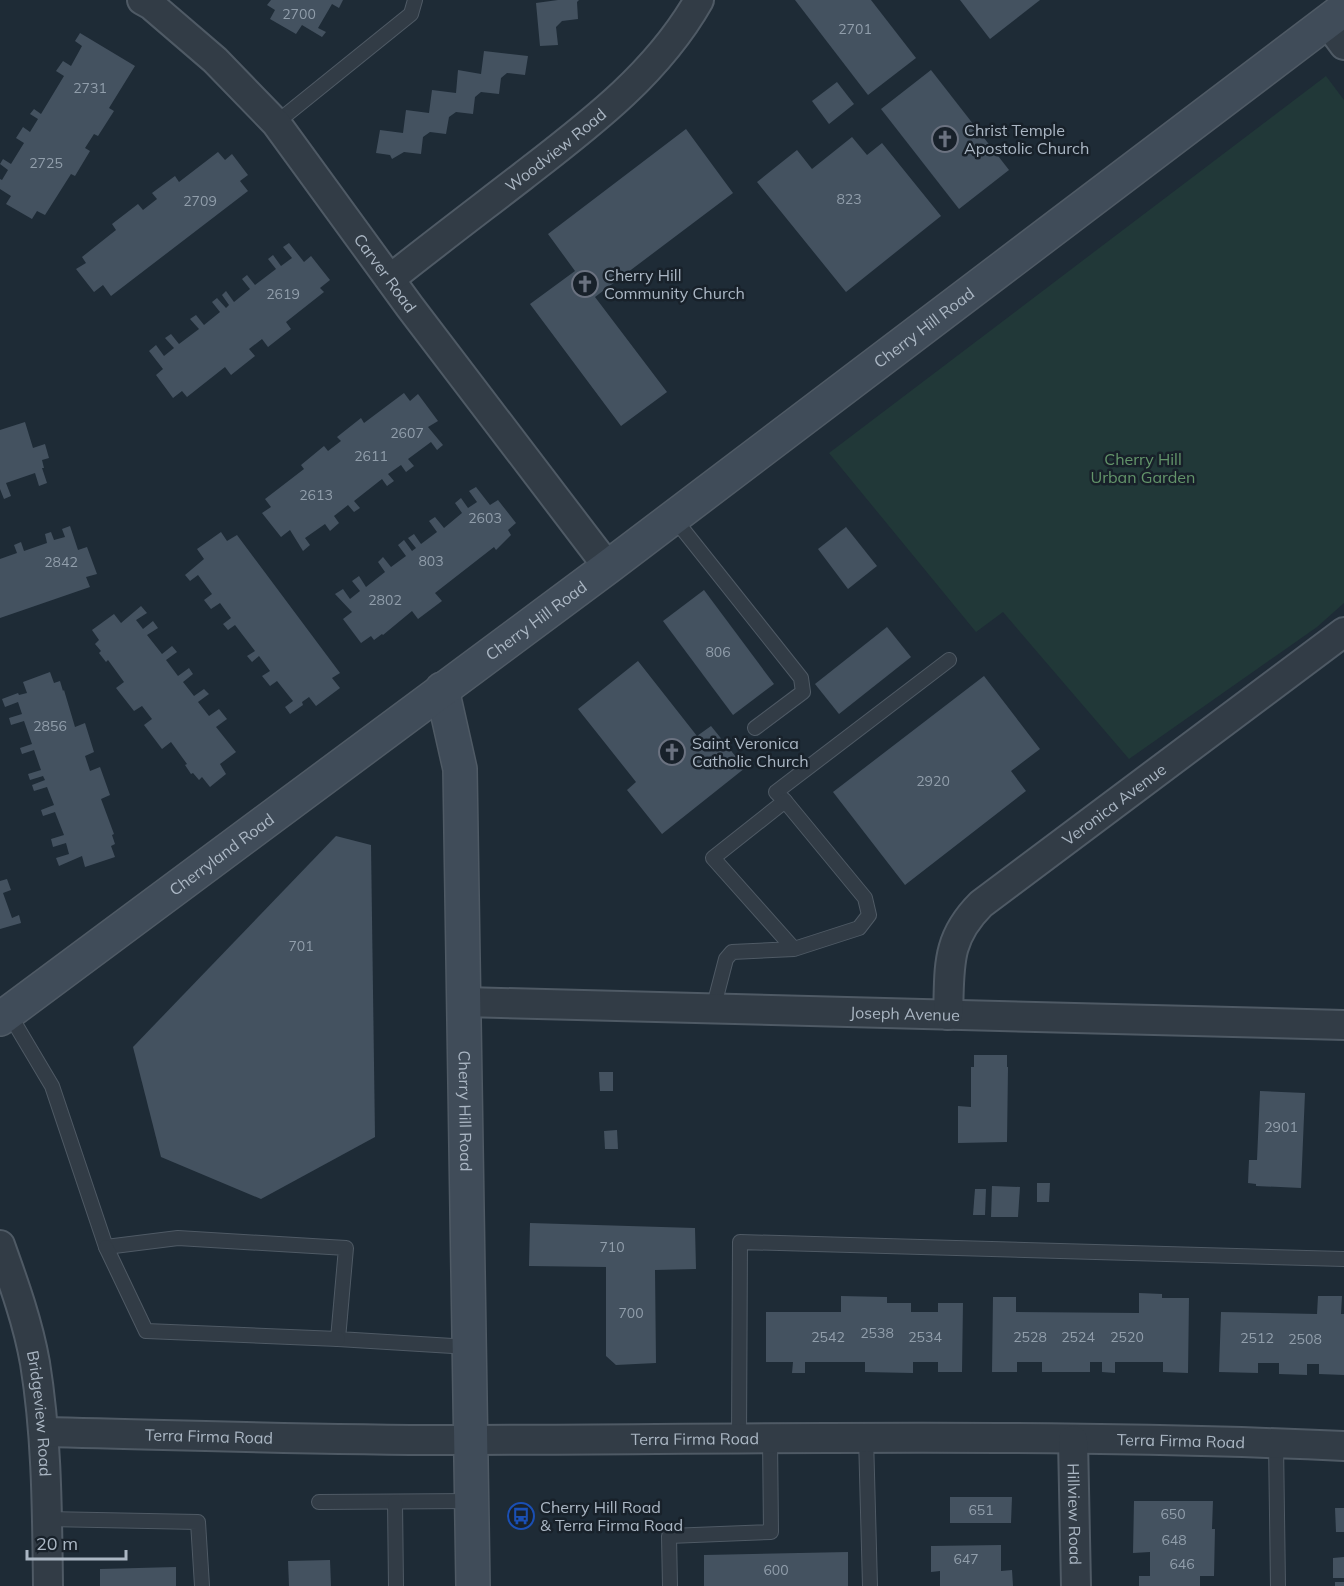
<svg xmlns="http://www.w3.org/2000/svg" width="1344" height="1586" font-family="Mulish,sans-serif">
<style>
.green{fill:#213838}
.building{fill:#445260}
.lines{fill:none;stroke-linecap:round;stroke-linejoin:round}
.lane-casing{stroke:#4f5a65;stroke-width:16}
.street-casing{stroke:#4f5a65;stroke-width:32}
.secondary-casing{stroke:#4f5a65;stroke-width:36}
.lane{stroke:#323c46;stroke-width:14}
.street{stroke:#323c46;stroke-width:28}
.secondary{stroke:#404c59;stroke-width:33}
.labels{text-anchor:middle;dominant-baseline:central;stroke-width:5;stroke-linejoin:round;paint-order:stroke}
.number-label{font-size:14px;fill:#919eab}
.poi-label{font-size:16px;fill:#abb7c4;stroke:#18212a;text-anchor:start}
.street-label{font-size:16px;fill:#abb7c4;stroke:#18212a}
.park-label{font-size:16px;fill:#63946a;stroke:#18212a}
</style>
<rect width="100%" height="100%" fill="#1e2b36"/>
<polygon class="green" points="1326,76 1344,100 1344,603 1317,627 1129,759 1003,612 976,632 829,453"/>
<g class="building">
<polygon points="271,0 343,0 339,8 332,4 318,28 326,32 322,37 302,25 296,34 270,19 275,10 267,5"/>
<polygon points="558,0 579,0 577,2 578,19 562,21 556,27 558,45 540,46 536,3"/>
<polygon points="795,0 871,0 916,58 868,95"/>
<polygon points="960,0 1040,0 990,39"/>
<polygon points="80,33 135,66 109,108 114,111 98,136 94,134 85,148 90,151 75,176 71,174 45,215 37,211 32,219 6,204 11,196 0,189 0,179 2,180 8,170 0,164 3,159 11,164 24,143 16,138 23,127 30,132 38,119 30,114 34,109 41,114 64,76 56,71 63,61 71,66 82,46 75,41"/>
<polygon points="484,51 528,56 525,75 507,73 501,78 499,94 481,92 475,97 473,114 456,112 449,117 446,134 430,132 423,137 421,154 404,152 392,159 390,155 376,153 380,130 403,133 406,110 429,113 432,90 456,93 458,70 481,74"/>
<polygon points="931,70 1009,170 959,209 881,109"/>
<polygon points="837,82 854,104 829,124 812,101"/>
<polygon points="686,129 733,193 595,297 667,392 621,426 530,304 575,271 548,234"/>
<polygon points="852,137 867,155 882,143 941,216 846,292 757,182 797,150 812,169"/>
<polygon points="218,152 225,160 232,154 248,175 240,181 248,191 111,296 103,285 94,292 76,269 86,263 82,257 116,230 112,224 138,204 143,210 157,199 152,193 175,176 179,182"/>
<polygon points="289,243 304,262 311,256 330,280 320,288 324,292 286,322 291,329 268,347 262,339 249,349 255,356 231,375 225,367 187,397 182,391 173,398 156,375 163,369 149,351 156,345 164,356 174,348 165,338 171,334 179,344 199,329 190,319 196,315 204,325 220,312 212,302 217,298 226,308 229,305 222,295 226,291 234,302 250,289 242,279 247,275 255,285 276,269 268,259 273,255 281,266 292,258 283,247"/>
<polygon points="404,393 410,401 418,394 438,421 428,427 443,445 437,450 431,442 408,459 414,466 406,472 401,465 388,474 394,481 387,486 382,479 354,501 360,508 354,512 348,505 334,516 339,523 330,531 325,524 305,538 310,545 303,551 290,530 281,537 262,513 271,507 265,499 304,469 301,465 324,446 328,451 341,441 337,437 361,418 364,423"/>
<polygon points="25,422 33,448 45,444 49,458 42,460 44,468 42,468 47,483 39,486 35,473 6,483 11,496 4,499 0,489 0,430"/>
<polygon points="476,487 490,505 498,500 516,523 508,530 511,535 496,550 494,547 435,593 442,601 418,619 412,611 383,635 382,634 374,640 371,636 361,643 343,619 352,612 335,594 343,589 350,599 360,591 352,581 359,576 366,587 385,572 378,562 383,557 391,567 406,556 398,545 404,540 412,551 416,548 408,538 414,534 421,544 437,532 429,521 435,517 444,528 462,513 455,503 461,498 468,508 477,502 469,491"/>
<polygon points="70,526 78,550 87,547 97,574 86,577 90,587 0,618 0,559 17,553 14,545 21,542 24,551 47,543 45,534 51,532 54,540 65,537 62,529"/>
<polygon points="846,527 877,566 848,589 818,549"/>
<polygon points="221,532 227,541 237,535 340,673 332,678 340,688 316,706 309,697 302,702 303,705 290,714 285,707 293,701 277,681 270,686 262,676 270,671 259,656 252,662 247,656 255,651 235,625 228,630 223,624 231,618 220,603 211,609 204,600 212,594 198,575 190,581 185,575 204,559 197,549"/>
<polygon points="704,590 774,684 733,715 663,621"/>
<polygon points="141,606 147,613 136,620 143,629 153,621 158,628 147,635 162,654 172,646 177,652 166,660 178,676 189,668 193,674 183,682 194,696 204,689 209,694 198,702 209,716 219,709 227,719 216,727 236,752 220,764 226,774 210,787 202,777 199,780 193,773 191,774 185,765 187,764 171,742 162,749 144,725 152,719 142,706 134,711 116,688 124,682 108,660 106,662 99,653 101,651 95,644 99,640 92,630 114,614 121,623"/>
<polygon points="887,627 911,657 839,714 815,684"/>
<polygon points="638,661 697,736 711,726 745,768 662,834 627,790 636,782 578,709"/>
<polygon points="50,672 54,683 60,681 63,691 64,690 75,727 85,723 94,752 85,756 90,771 100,767 110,795 101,799 114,834 112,835 115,844 111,846 115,857 85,867 82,856 59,866 56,858 69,854 66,843 53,847 51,839 64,835 55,812 43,816 41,810 54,805 47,787 34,791 32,785 45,780 43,776 30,780 28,774 41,770 34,750 22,754 20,748 32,744 24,721 11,725 9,718 22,714 18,702 5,707 2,699 18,693 19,695 27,693 23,682"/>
<polygon points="984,676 1040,749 1011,771 1026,791 905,885 833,792"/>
<polygon points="336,836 371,845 375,1137 261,1199 161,1157 133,1047"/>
<polygon points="7,879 11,890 3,893 12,918 19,915 21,923 0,929 0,881"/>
<polygon points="974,1055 1007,1055 1007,1067 1008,1067 1007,1142 958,1143 958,1106 971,1107 971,1067 974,1067"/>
<polygon points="599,1072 613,1072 613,1091 600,1091"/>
<polygon points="1260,1091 1305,1093 1301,1188 1256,1186 1256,1184 1248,1183 1249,1160 1257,1160"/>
<polygon points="617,1130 618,1149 605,1149 604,1131"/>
<polygon points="1037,1183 1050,1183 1049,1202 1037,1202"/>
<polygon points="992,1186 1020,1187 1018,1217 991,1217"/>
<polygon points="975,1189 986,1189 985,1215 973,1215"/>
<polygon points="530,1223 695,1228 696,1269 655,1270 656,1363 616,1365 606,1356 606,1267 529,1266"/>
<polygon points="1139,1293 1162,1294 1162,1298 1189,1298 1188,1373 1163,1372 1163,1362 1115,1362 1115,1373 1102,1372 1102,1362 1090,1362 1090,1372 1042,1372 1042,1362 1017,1362 1017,1372 992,1372 993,1297 1016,1297 1016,1312 1139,1313"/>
<polygon points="841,1296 887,1297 887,1303 911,1303 911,1312 938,1312 938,1303 963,1303 962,1372 938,1372 938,1362 913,1362 913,1373 865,1372 865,1362 805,1362 805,1373 792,1373 793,1362 766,1362 766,1312 841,1312"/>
<polygon points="1318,1296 1342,1296 1341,1314 1344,1314 1344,1375 1319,1374 1319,1364 1307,1364 1307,1375 1279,1374 1279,1363 1258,1363 1258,1373 1219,1372 1221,1312 1317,1314"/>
<polygon points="950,1497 1012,1497 1011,1523 950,1523"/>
<polygon points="1134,1501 1213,1501 1212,1529 1215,1529 1214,1576 1200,1576 1200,1586 1139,1586 1139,1576 1150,1576 1150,1552 1133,1553"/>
<polygon points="1335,1508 1344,1508 1344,1532 1336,1532"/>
<polygon points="1001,1545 1001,1571 1012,1570 1013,1586 940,1586 940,1571 931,1572 931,1546"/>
<polygon points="848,1552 848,1586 704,1586 704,1555"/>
<polygon points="1344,1557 1344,1578 1333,1578 1333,1558"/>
<polygon points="330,1560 331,1586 289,1586 288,1561"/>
<polygon points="176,1567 176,1586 100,1586 100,1569"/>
<rect x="1335" y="1582" width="9" height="4"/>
</g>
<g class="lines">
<defs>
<g id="lane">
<polyline points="276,123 411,14 415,0"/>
<polyline points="673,517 801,678 803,692 755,728"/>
<polyline points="785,801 776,792 949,660"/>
<polyline points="713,1009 726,959 732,952 794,949 859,928 869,915 865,898 785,801 713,858 794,949"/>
<polyline points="8,1012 52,1086 106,1247 178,1238 346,1248 338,1339 469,1347"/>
<polyline points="106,1247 146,1331 338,1339"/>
<polyline points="866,1437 870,1586"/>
<polyline points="739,1438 740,1242 1344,1259"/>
<polyline points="1276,1443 1278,1586"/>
<polyline points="319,1502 471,1501"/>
<polyline points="395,1502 396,1586"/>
<polyline points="47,1519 198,1522 202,1586"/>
<polyline points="670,1586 669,1536 771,1532 770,1438"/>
</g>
<g id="street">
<path id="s1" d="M142 0 151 5 215 60 276 123 410 307 608 567"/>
<polyline points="1327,22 1344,45"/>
<path id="s2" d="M390 279C434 244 479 210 523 176 589 125 657 74 699 0"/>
<path id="s3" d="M465 1002 1344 1025"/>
<path id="s4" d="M948 1015C950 968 945 940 981 904L1344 632"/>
<path id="s5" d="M0 1245C14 1284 28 1323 35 1363 47 1437 47 1511 48 1586"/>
<path id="s6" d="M44 1432C188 1435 332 1441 475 1440 765 1439 1055 1433 1344 1446"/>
<path id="s7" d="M1073 1440 1076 1586"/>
</g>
<g id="secondary">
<path id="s8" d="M442 689 460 769 473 1586"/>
<path id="s9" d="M0 1019 608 567 1344 9"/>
</g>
</defs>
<use href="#lane" class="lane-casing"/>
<use href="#street" class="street-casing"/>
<use href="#secondary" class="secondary-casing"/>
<use href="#lane" class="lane"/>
<use href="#street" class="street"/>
<use href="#secondary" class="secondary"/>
</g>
<defs>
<symbol id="church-ring" viewBox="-11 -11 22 22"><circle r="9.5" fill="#18212a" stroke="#6b7280" stroke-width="1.5"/><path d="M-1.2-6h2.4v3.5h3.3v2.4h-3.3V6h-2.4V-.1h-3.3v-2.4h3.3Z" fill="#6b7280"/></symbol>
<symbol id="bus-ring" viewBox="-11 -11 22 22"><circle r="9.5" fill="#18212a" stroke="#1a4fb4" stroke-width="1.5"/><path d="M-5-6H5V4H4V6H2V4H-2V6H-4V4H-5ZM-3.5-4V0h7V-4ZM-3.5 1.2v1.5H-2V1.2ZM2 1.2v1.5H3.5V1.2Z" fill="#1a4fb4"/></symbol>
</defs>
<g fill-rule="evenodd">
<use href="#church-ring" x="930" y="124" width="30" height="30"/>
<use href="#church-ring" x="570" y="269" width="30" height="30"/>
<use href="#church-ring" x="657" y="737" width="30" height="30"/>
<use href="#bus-ring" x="506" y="1501" width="30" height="30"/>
</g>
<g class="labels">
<g class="number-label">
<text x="299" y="14">2700</text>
<text x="855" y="29">2701</text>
<text x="90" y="88">2731</text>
<text x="46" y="163">2725</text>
<text x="849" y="199">823</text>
<text x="200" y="201">2709</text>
<text x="283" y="294">2619</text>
<text x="407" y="433">2607</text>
<text x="371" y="456">2611</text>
<text x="316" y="495">2613</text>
<text x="485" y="518">2603</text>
<text x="431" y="561">803</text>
<text x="61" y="562">2842</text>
<text x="385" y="600">2802</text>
<text x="718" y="652">806</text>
<text x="50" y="726">2856</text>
<text x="933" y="781">2920</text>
<text x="301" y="946">701</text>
<text x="1281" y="1127">2901</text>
<text x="612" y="1247">710</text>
<text x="631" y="1313">700</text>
<text x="877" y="1333">2538</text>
<text x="828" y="1337">2542</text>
<text x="925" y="1337">2534</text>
<text x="1030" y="1337">2528</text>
<text x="1078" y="1337">2524</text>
<text x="1127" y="1337">2520</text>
<text x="1257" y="1338">2512</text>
<text x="1305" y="1339">2508</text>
<text x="981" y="1510">651</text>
<text x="1173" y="1514">650</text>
<text x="1174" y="1540">648</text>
<text x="966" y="1559">647</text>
<text x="1182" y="1564">646</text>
<text x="776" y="1570">600</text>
</g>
<g class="poi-label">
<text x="964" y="130">Christ Temple<tspan x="964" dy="18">Apostolic Church</tspan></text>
<text x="604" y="275">Cherry Hill<tspan x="604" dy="18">Community Church</tspan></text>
<text x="692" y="743">Saint Veronica<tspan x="692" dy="18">Catholic Church</tspan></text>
<text x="540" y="1507">Cherry Hill Road<tspan x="540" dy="18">&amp; Terra Firma Road</tspan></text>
</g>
<g class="street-label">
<text stroke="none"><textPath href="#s2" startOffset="210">Woodview Road</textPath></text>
<text stroke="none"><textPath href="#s1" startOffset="368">Carver Road</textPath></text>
<text stroke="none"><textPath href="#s9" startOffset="1154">Cherry Hill Road</textPath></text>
<text stroke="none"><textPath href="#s9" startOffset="668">Cherry Hill Road</textPath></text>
<text stroke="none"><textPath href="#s4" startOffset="286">Veronica Avenue</textPath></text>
<text stroke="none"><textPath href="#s9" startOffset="276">Cherryland Road</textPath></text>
<text stroke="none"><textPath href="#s3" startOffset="440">Joseph Avenue</textPath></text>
<text stroke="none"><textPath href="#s8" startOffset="424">Cherry Hill Road</textPath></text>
<text stroke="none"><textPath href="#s5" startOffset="174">Bridgeview Road</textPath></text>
<text stroke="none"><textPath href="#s6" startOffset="165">Terra Firma Road</textPath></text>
<text stroke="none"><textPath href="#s6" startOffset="651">Terra Firma Road</textPath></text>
<text stroke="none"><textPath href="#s6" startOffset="1137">Terra Firma Road</textPath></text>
<text stroke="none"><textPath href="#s7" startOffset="74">Hillview Road</textPath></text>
</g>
<g class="park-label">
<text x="1143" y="459">Cherry Hill<tspan x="1143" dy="18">Urban Garden</tspan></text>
</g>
</g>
<path d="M27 1550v9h99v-9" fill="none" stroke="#abb7c4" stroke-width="3"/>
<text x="36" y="1550" font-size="18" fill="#abb7c4" stroke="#18212a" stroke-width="4.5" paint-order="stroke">20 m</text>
</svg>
